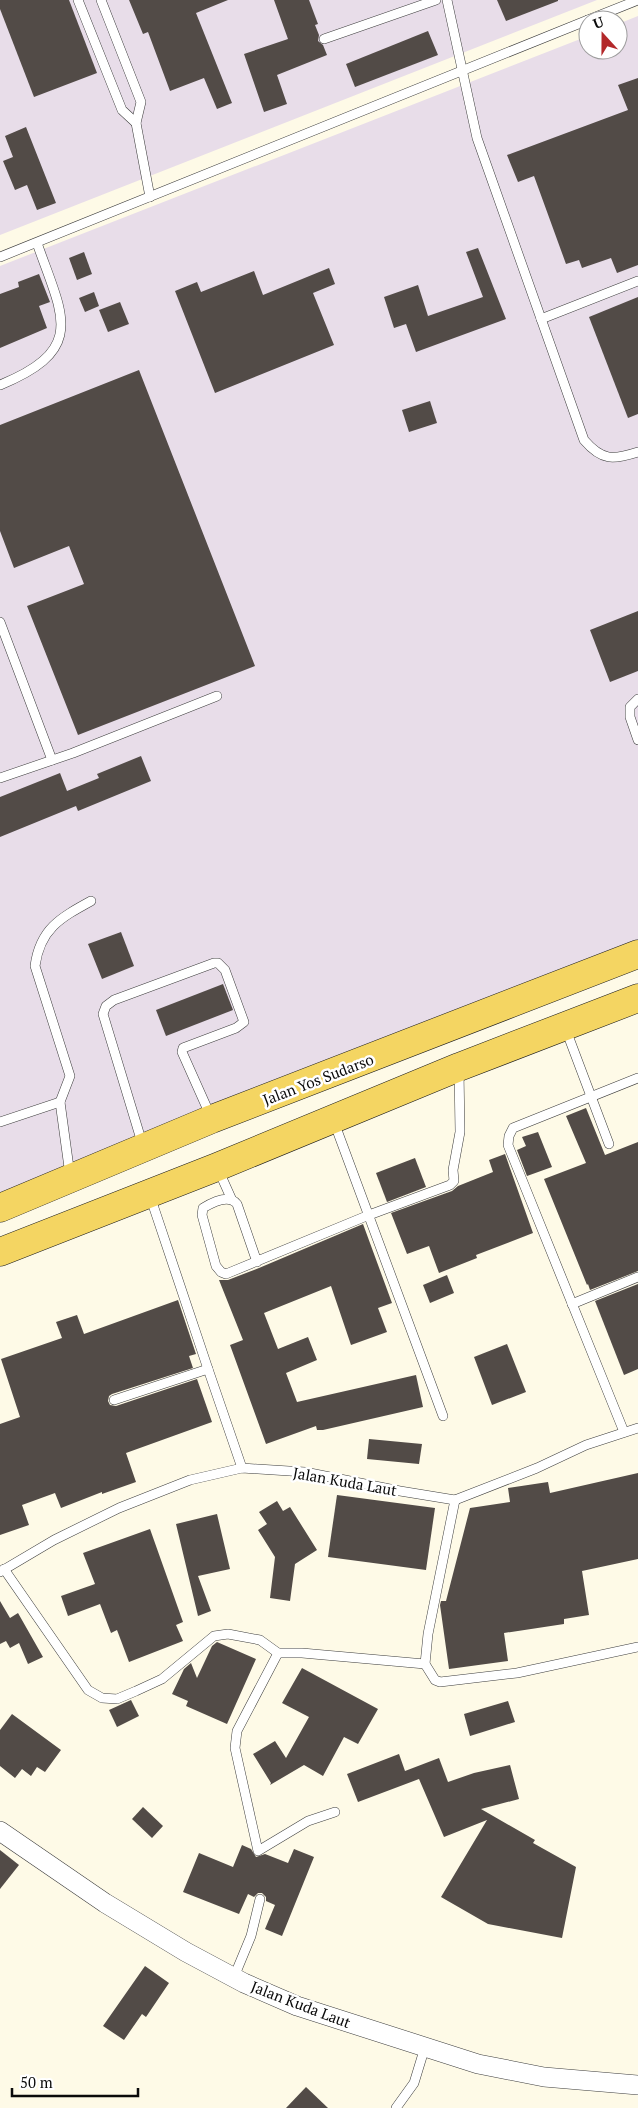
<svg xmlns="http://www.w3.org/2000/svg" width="638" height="2108" font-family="'PT Serif',serif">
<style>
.industrial{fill:#e8dde9}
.building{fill:#524b47}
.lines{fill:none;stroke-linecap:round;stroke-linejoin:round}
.service-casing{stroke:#3d3d3d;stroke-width:10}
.minor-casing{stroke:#3d3d3d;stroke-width:20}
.primary-casing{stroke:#1b1b1b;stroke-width:29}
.service{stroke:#fff;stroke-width:9}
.minor{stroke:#fff;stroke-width:19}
.primary{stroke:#f4d562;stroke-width:28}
.labels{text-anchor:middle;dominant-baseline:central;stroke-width:5;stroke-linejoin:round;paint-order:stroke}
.street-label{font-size:15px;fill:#0a0a0a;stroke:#fff}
</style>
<rect width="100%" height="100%" fill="#fefae7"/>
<g class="industrial">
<polygon points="0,0 597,0 0,235"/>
<polygon points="638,16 638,943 0,1199 0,266 588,36 588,50 618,50 618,24"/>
</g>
<g class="building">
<polygon points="0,0 69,0 97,73 34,97 0,9"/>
<polygon points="129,0 228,0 196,13 232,103 217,109 204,78 170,91 148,32 143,34"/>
<polygon points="274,0 309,0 318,24 315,25 319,35 318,41 323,45 327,55 277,75 287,104 264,112 244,54 288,39"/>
<polygon points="497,0 558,0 558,1 506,21"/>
<polygon points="428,31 438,55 355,87 346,64"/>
<polygon points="638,78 638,265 617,273 611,258 582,268 579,260 566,264 534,176 518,182 507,155 628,110 618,85"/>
<polygon points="26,127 56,203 37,210 27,185 15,190 3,161 13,157 5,136"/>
<polygon points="478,248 506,319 416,352 406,324 394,328 384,297 418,285 428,316 483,297 466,252"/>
<polygon points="84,252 92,274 77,280 69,258"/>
<polygon points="329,268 335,284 313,293 334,345 215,393 175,291 197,282 201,292 254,271 263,295"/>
<polygon points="39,274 50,302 39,306 47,328 0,348 0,294 19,287 18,282"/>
<polygon points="94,292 99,306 85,312 79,298"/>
<polygon points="638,297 638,414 628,418 589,317"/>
<polygon points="120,302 129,324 108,332 99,310"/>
<polygon points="139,370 255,666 78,735 27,606 84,584 69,546 14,568 0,531 0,425"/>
<polygon points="430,401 437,423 409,432 402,410"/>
<polygon points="638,611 638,671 610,682 590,630"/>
<polygon points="141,756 151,781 78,811 76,806 0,837 0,797 60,773 67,791 99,778 97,774"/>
<polygon points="121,932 134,966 102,979 88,944"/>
<polygon points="223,984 233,1010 166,1036 156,1010"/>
<polygon points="586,1108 605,1155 638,1142 638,1271 590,1290 588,1284 587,1285 544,1179 586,1163 566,1116"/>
<polygon points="538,1132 552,1167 527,1176 517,1150 526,1146 522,1137"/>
<polygon points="505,1154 533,1233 476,1255 477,1258 439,1273 429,1246 407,1254 391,1213 452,1191 458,1186 493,1172 489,1160"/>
<polygon points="415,1158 426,1187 387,1202 376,1173"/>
<polygon points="363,1224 392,1303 378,1308 387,1332 351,1345 331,1286 264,1313 278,1349 308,1337 317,1360 286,1373 297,1402 416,1375 423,1407 323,1430 317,1430 316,1426 266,1444 230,1345 243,1340 219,1280 228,1280 259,1268"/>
<polygon points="447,1275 454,1293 430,1303 423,1285"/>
<polygon points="638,1284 638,1369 624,1375 595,1301"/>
<polygon points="178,1300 196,1354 189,1356 193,1368 112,1394 109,1396 108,1401 110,1405 116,1406 197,1379 212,1422 126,1453 136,1482 102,1494 102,1492 61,1508 55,1493 22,1505 29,1525 0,1535 0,1424 20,1417 1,1359 62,1338 56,1322 77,1315 84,1334"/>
<polygon points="507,1344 526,1392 492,1405 474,1357"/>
<polygon points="369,1439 422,1444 419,1464 367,1459"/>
<polygon points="638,1473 638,1559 582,1571 589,1615 564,1619 564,1624 504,1633 508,1661 449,1669 440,1605 441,1601 446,1601 470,1508 510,1502 508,1488 548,1482 550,1493"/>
<polygon points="337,1495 435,1508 426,1570 328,1557"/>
<polygon points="277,1501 283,1511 290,1507 317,1550 295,1564 290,1601 270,1598 275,1557 258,1530 267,1524 259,1512"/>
<polygon points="217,1514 230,1569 198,1576 211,1611 198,1616 176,1524"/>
<polygon points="150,1529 183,1622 176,1625 183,1641 129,1662 117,1630 111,1633 100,1604 68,1616 61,1596 95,1584 83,1553"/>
<polygon points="0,1601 10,1618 18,1613 43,1657 28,1664 19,1643 10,1648 6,1641 0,1644"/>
<polygon points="217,1642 256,1659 227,1724 186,1706 188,1701 172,1694 184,1669 191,1663 197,1678 212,1646"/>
<polygon points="302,1668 378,1709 358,1744 344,1737 323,1776 304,1765 270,1785 271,1783 253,1754 275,1741 286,1758 309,1717 282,1703"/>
<polygon points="131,1700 139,1716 117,1727 109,1710"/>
<polygon points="508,1701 515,1722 470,1736 464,1714"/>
<polygon points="12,1714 61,1750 45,1772 37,1767 31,1776 22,1769 15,1778 0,1766 0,1730"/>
<polygon points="399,1754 405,1771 439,1758 448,1782 474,1773 510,1765 519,1799 481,1809 535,1840 533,1843 576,1867 562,1938 488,1924 441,1897 487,1820 444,1837 419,1779 358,1802 347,1774"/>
<polygon points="143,1807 163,1826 152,1838 132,1819"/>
<polygon points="242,1845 251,1849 256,1857 265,1854 288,1863 294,1849 314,1857 282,1936 265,1929 275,1905 266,1901 266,1897 262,1893 258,1893 254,1897 248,1894 239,1914 183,1892 199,1853 233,1867"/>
<polygon points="0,1850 19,1865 0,1889"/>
<polygon points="145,1966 169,1983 146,2017 142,2014 124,2040 103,2026"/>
<polygon points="306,2087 328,2108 286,2108"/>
</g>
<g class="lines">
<defs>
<g id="service">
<polyline points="78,0 122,110 136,123"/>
<polyline points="101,0 141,102 136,123 150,197"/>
<path d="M447 0 477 138 584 440C602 461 613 460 638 452"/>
<polyline points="588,20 638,0"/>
<polyline points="324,39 436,0"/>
<polyline points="0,257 588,20"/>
<polyline points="541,319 638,281"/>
<path d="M0 385C88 349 62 315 37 243"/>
<polyline points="0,622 52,760"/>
<polyline points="638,699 630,707 630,717 638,740"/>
<polyline points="0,778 73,753 217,696"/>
<polyline points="566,1030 609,1144"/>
<polyline points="0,1122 60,1102"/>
<polyline points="334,1122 443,1416"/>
<polyline points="143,1146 103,1014 106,1006 114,1000 214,963 218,963 225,970 244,1022 236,1028 183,1048 182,1052 211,1117"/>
<polyline points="218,1169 231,1198"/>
<path d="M70 1175 60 1102 70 1076 35 966C40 929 60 918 91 901"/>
<polyline points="150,1196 208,1369"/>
<path d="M257 1262 237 1204C229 1194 213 1202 203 1208L202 1215 216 1266 221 1272 226 1274 369 1215 450 1185 454 1181 453 1170 460 1132 459 1070"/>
<polyline points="572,1304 638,1277"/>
<polyline points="114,1400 208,1369 242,1468"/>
<polyline points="624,1432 508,1145 509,1136 513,1128 638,1078"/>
<polyline points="455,1500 428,1634 425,1664 435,1680 440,1682 517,1673 638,1647"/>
<polyline points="4,1569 88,1690 102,1698 117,1699 136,1691 162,1679 214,1636 228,1634 260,1640 278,1653 302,1653 425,1664"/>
<polyline points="0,1572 54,1540 119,1508 190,1480 242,1468 305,1472 400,1491 455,1500 537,1468 586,1445 638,1428"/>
<polyline points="278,1653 237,1731 235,1748 258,1851 308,1821 335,1812"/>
<polyline points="234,1977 251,1936 260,1899"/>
<polyline points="396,2108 414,2083 425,2047"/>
</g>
<polyline id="minor" points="0,1831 105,1903 186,1952 244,1983 297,2006 478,2064 544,2077 638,2085"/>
<g id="primary">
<polyline points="0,1208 212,1119 638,954"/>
<polyline points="0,1252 217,1167 459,1067 638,998"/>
</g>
</defs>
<use href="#service" class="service-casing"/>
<use href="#minor" class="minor-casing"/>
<use href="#primary" class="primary-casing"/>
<use href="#service" class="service"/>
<use href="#minor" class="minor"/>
<use href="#primary" class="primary"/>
</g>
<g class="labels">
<g class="street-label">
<text transform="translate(318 1079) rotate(-21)">Jalan Yos Sudarso</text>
<text transform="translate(345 1481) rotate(10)">Jalan Kuda Laut</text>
<text transform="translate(301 2004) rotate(21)">Jalan Kuda Laut</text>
</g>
</g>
<g transform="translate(603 35) rotate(339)"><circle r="24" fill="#ffffff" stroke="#9d9d9d"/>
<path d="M0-4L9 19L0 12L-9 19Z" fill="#b3282a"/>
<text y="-8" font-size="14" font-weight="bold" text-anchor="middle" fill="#0a0a0a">U</text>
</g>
<path d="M12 2088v8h126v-8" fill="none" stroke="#0a0a0a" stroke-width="2.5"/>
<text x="20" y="2088" font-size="15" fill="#0a0a0a" stroke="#ffffff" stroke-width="4" paint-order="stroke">50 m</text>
</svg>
